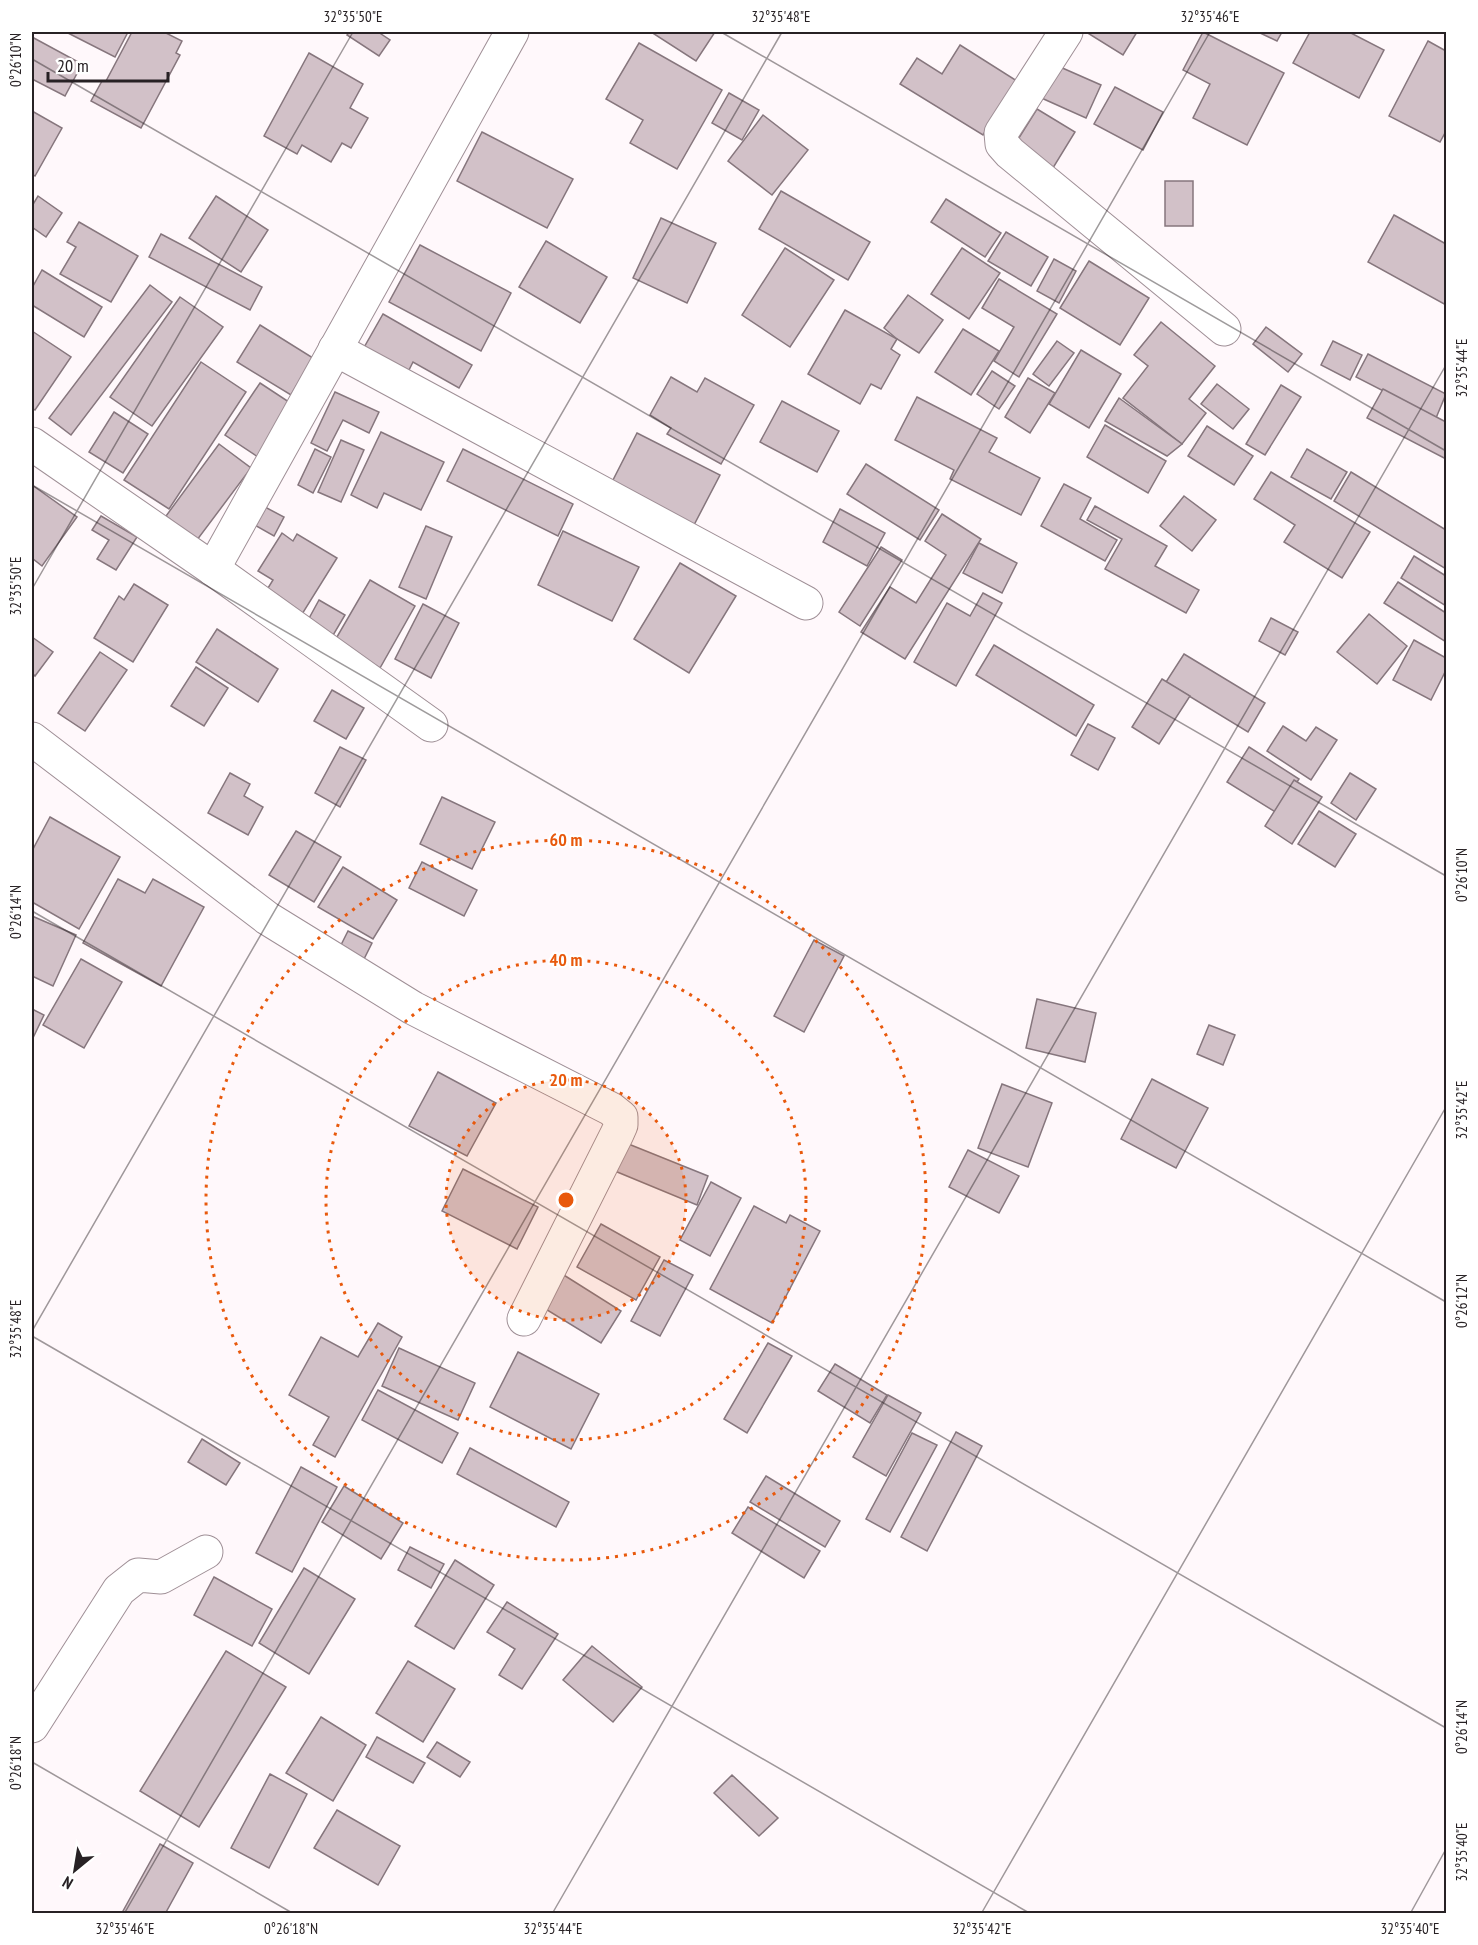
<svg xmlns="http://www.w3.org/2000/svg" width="1478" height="1945" font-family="'PT Sans Narrow',sans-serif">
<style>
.building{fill:#d2c1c8;stroke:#86767d;stroke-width:1.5}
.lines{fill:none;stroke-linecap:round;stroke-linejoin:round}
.minor-casing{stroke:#9f8f96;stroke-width:35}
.minor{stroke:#fff;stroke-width:33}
.ticks{fill:none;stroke:#272124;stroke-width:1.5;stroke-opacity:0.45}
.ring{fill:none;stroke:#e8590c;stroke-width:3;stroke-dasharray:3 6}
.centre{fill:#e8590c;stroke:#fff;stroke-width:3}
.ring-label{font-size:18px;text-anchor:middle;font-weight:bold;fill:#e8590c;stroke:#fff;stroke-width:4.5;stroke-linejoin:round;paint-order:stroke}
.neatline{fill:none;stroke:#272124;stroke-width:2}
.ticks-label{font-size:15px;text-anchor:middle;fill:#272124}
</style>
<rect width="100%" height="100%" fill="#fff8fb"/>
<g class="building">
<polygon points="66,32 128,32 115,57"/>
<polygon points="132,32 164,32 182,41 176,53 180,55 141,128 91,101 102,81 106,81"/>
<polygon points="349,32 378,32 390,40 379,56 347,35"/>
<polygon points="651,32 715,32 696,61"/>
<polygon points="1086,32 1137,32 1123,55"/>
<polygon points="1203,32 1284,73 1247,145 1193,118 1210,84 1183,70"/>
<polygon points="1258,32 1282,32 1277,41"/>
<polygon points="1310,32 1349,32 1384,50 1359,98 1293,63"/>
<polygon points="32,37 82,64 65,96 32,79"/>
<polygon points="1428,41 1446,51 1446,131 1440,142 1389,116"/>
<polygon points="639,43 722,90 677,169 630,143 643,120 606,99"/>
<polygon points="960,45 1017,81 983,135 900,84 917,58 942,74"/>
<polygon points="309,53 363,84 350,108 368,118 351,148 342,143 331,162 302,145 297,154 264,136"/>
<polygon points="1051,63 1101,85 1086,118 1037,96"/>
<polygon points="1115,87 1163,112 1143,150 1094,124"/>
<polygon points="729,93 759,110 742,140 712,123"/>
<polygon points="1037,109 1075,132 1045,181 1007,157"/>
<polygon points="32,111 62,128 35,176 32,174"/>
<polygon points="763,115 808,150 772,195 728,161"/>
<polygon points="482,132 573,179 547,228 457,181"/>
<rect x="1165" y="181" width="28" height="45"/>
<polygon points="781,191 870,242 848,280 759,229"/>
<polygon points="38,196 62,213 46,237 32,227 32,206"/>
<polygon points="216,196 268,230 241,272 189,238"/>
<polygon points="946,199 1001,233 985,257 931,222"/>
<polygon points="1394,215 1446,244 1446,305 1368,262"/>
<polygon points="661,218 716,243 687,303 633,278"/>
<polygon points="79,222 138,256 111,302 60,274 76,247 67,242"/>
<polygon points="1006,232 1048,257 1031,286 988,261"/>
<polygon points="161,234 262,287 250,310 149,257"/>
<polygon points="546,241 607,277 580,323 519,287"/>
<polygon points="420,245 511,293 481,351 389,302"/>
<polygon points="785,248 834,280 790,347 742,315"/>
<polygon points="962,248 1000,273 969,319 931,294"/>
<polygon points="1054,259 1076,271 1059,303 1037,291"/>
<polygon points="1089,261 1149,298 1120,345 1060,308"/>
<polygon points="42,270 102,307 84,337 32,305 32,288"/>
<polygon points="999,279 1057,314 1019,377 994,361 1014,327 982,308"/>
<polygon points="150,285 172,302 71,435 49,418"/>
<polygon points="908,295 943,320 919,353 897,339 884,328"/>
<polygon points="180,297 223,327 152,426 110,397"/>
<polygon points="845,310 897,339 891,349 900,355 881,389 871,384 860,404 808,374"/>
<polygon points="383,314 472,365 459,388 413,362 406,376 362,351"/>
<polygon points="1161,322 1215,366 1189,399 1206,413 1182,444 1123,398 1148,366 1134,355"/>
<polygon points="260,325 313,358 291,395 237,362"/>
<polygon points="1266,327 1302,354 1288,372 1253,344"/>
<polygon points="963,329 999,351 971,395 935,372"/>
<polygon points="32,331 71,357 35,410 32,408"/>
<polygon points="1057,341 1074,353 1049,386 1033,374"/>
<polygon points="1333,341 1362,355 1350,380 1321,365"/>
<polygon points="1081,350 1121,374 1089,428 1049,404"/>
<polygon points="1368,354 1446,394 1436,418 1356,377"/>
<polygon points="201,362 246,392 169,509 124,480"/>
<polygon points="992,371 1015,386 999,409 977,394"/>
<polygon points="671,377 697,392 705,378 754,405 721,464 667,434 671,428 650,415"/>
<polygon points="1028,378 1055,393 1030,433 1005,417"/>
<polygon points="260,383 292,404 258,457 225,435"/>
<polygon points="1217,384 1249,409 1233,429 1201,404"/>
<polygon points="1281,385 1301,397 1265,455 1246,444"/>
<polygon points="1383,389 1446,422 1446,459 1367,418"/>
<polygon points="335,392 379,412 369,433 343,420 327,451 311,443"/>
<polygon points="917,397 997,438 989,452 1040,478 1021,515 950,479 954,470 895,440"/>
<polygon points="1119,398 1182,444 1167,456 1105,421"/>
<polygon points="782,401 839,431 817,472 760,442"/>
<polygon points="114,412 148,434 123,473 89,452"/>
<polygon points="1105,425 1166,461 1148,493 1087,457"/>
<polygon points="1207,426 1253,456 1234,485 1188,456"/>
<polygon points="381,432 444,462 421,510 384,493 377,508 351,495"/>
<polygon points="637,433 720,475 694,525 612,482"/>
<polygon points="341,440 364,450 341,502 318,492"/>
<polygon points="219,444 251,468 197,540 166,516"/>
<polygon points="315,449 331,457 313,493 298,485"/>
<polygon points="463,449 573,504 558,536 447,481"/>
<polygon points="1307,449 1347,472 1331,499 1291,477"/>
<polygon points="866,464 939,510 920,540 847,494"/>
<polygon points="1271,472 1370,532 1342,578 1284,542 1295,525 1254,499"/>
<polygon points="1351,472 1446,530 1446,569 1334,501"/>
<polygon points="1064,484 1091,498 1080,519 1117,540 1105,561 1041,526"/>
<polygon points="32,485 77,517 42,566 33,559 32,561"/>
<polygon points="1184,496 1216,520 1192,551 1160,526"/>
<polygon points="263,506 284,517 274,536 253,524"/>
<polygon points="1095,506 1167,546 1155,566 1199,590 1186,613 1105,569 1122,539 1087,520"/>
<polygon points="840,509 885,533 867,566 823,542"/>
<polygon points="942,514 981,539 905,659 861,632 890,587 916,603 946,555 925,541"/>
<polygon points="101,516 137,537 116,570 97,559 109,540 92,530"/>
<polygon points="426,526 452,537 426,599 399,587"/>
<polygon points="563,531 639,567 612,621 538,585"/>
<polygon points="282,533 293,541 297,534 337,558 299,619 263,596 273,580 258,571"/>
<polygon points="979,543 1017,563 1002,593 963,573"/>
<polygon points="881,547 902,560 860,626 839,612"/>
<polygon points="1414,556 1446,576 1446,606 1401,578"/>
<polygon points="680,563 736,596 689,673 634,639"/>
<polygon points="370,580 415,606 380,668 334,642"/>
<polygon points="1398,582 1446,613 1446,642 1384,603"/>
<polygon points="134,584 168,605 133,662 94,638 119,596 124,600"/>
<polygon points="983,593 1002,603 956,686 914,662 947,603 970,616"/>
<polygon points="319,600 345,615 332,637 307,622"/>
<polygon points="423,604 459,623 431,678 395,659"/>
<polygon points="1369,614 1407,646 1377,684 1337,652"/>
<polygon points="1271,618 1298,632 1285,655 1259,641"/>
<polygon points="217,629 278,669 258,702 196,662"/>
<polygon points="32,637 53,652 35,676 32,673"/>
<polygon points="1414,640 1446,658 1446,670 1431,700 1393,680"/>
<polygon points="994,645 1094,705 1076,736 976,675"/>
<polygon points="100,652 127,670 85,731 58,713"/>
<polygon points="1184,654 1265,703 1248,732 1166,682"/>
<polygon points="196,667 228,688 204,726 171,706"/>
<polygon points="1162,679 1190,696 1159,744 1132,727"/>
<polygon points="332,690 364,708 346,739 314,721"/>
<polygon points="1088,724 1115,738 1098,770 1071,755"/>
<polygon points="1283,726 1306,741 1316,727 1337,740 1311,780 1267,751"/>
<polygon points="340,747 366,760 340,807 315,793"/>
<polygon points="1249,747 1299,779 1277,813 1227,782"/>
<polygon points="230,773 250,784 244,796 263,807 248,835 208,813"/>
<polygon points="1350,773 1376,789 1356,820 1331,803"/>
<polygon points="1294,780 1322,797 1292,844 1265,826"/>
<polygon points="442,797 495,822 472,869 420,844"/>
<polygon points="1319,811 1356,834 1335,867 1298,844"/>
<polygon points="50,817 120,857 79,929 32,902 32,851"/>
<polygon points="296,831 341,857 314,902 269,875"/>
<polygon points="422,862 477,890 464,916 409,888"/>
<polygon points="343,867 397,900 373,939 318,907"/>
<polygon points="118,879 145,893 153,879 204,907 161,986 83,943"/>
<polygon points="32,916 76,935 53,986 32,976"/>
<polygon points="348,931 372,943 361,965 337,953"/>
<polygon points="814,940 844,956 804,1032 774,1016"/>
<polygon points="81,959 122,982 84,1048 43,1025"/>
<polygon points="1037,999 1096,1013 1085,1062 1026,1048"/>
<polygon points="32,1009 44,1015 32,1040"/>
<polygon points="1209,1025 1235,1035 1223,1065 1197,1054"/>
<polygon points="438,1072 496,1103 467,1156 409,1126"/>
<polygon points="1152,1079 1208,1108 1176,1168 1121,1139"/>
<polygon points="1002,1084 1052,1103 1028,1167 978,1148"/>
<polygon points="621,1141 708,1176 697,1205 610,1169"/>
<polygon points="968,1150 1019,1176 999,1213 949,1187"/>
<polygon points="463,1169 538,1207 517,1249 442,1211"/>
<polygon points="711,1182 741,1198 710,1256 680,1240"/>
<polygon points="754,1206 786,1223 790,1215 820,1231 772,1323 710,1289"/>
<polygon points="601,1224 660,1257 636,1300 577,1267"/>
<polygon points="664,1260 693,1275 660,1336 631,1321"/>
<polygon points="559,1272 621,1311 601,1343 539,1305"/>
<polygon points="378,1323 402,1337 335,1457 313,1445 329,1417 289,1395 321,1337 358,1357"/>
<polygon points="768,1343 792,1356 747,1433 724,1419"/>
<polygon points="399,1348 475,1383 458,1420 382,1386"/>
<polygon points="518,1352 599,1394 571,1449 490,1407"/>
<polygon points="835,1364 887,1395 870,1423 818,1391"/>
<polygon points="378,1390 458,1433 442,1463 362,1420"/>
<polygon points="888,1395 921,1413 886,1476 853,1457"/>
<polygon points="956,1432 982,1446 927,1551 901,1537"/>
<polygon points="912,1433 937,1445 890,1532 866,1519"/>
<polygon points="202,1439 240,1463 226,1485 188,1462"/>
<polygon points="470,1448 569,1502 556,1527 457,1474"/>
<polygon points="301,1467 337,1487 292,1572 256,1553"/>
<polygon points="766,1476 840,1521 825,1547 750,1502"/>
<polygon points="344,1486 403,1523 381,1559 322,1522"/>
<polygon points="748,1507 820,1551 804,1578 732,1533"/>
<polygon points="410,1547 444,1564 431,1588 398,1570"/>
<polygon points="455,1560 494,1585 454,1649 415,1626"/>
<polygon points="304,1568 355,1599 309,1674 259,1643"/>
<polygon points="214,1577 272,1609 252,1646 194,1615"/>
<polygon points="507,1602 558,1634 522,1689 499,1675 515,1649 487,1632"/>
<polygon points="592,1646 642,1687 613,1722 563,1680"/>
<polygon points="226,1651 286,1687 199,1827 140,1791"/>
<polygon points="408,1661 455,1689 423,1742 376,1713"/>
<polygon points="321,1717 366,1745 333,1801 286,1773"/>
<polygon points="377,1737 425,1763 413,1783 366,1757"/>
<polygon points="437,1742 470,1762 460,1777 427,1757"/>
<polygon points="270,1774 307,1794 269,1868 231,1848"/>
<polygon points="732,1775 778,1818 759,1836 714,1793"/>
<polygon points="337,1810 400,1846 378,1885 314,1848"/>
<polygon points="160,1844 193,1863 165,1914 127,1914 123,1911"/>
</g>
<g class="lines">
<defs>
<g id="minor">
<polyline points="1066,32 1001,133 1002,144 1010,153 1224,329"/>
<polyline points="335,349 806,603"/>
<polyline points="32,444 213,569 431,725"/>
<polyline points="213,569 512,32"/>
<polyline points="32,739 267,918 413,1008 611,1109 621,1117 621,1125 617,1134 524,1319"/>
<polyline points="32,1726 119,1590 138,1575 161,1577 206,1552"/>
</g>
</defs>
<use href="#minor" class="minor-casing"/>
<use href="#minor" class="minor"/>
</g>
<path class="ticks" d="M721 32 1446 451M32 59 1446 876M32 485 1446 1302M32 589 353 32M32 911 1446 1728M32 1331 782 32M32 1336 1031 1914M32 1762 294 1914M124 1914 1210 32M552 1914 1446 365M981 1914 1446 1107M1410 1914 1446 1849"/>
<circle cx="566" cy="1200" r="120" fill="#e8590c" fill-opacity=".12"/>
<g class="ring">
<circle cx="566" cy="1200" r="120"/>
<circle cx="566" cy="1200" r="240"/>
<circle cx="566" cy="1200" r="360"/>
</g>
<circle cx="566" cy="1200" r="9" class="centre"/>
<g class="ring-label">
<text x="566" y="846">60 m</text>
<text x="566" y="966">40 m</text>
<text x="566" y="1086">20 m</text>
</g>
<rect width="1478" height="1945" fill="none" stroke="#ffffff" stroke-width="66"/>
<g transform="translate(75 1870) rotate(210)" stroke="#ffffff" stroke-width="4.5" paint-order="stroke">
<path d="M0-4.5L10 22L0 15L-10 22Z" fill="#272124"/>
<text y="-9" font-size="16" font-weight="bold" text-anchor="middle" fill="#272124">N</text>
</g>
<path d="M48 72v9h120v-9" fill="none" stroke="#272124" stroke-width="3"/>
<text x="57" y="72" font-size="18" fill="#272124" stroke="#ffffff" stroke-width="4.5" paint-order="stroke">20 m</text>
<rect x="33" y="33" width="1412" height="1879" class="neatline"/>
<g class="ticks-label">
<text x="353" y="22">32°35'50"E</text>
<text x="781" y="22">32°35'48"E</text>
<text x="1210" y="22">32°35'46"E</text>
<text transform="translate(16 60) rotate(-90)" y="5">0°26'10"N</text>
<text transform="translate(1462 368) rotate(-90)" y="5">32°35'44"E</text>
<text transform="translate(16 586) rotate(-90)" y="5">32°35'50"E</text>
<text transform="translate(1462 875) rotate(-90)" y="5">0°26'10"N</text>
<text transform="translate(16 912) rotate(-90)" y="5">0°26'14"N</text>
<text transform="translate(1462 1110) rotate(-90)" y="5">32°35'42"E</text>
<text transform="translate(1462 1301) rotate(-90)" y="5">0°26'12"N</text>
<text transform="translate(16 1329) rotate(-90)" y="5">32°35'48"E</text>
<text transform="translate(1462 1727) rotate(-90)" y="5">0°26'14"N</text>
<text transform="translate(16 1763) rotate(-90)" y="5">0°26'18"N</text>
<text transform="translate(1462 1852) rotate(-90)" y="5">32°35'40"E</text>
<text x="125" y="1934">32°35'46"E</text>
<text x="291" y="1934">0°26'18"N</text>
<text x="553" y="1934">32°35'44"E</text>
<text x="982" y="1934">32°35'42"E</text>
<text x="1410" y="1934">32°35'40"E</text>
</g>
</svg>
